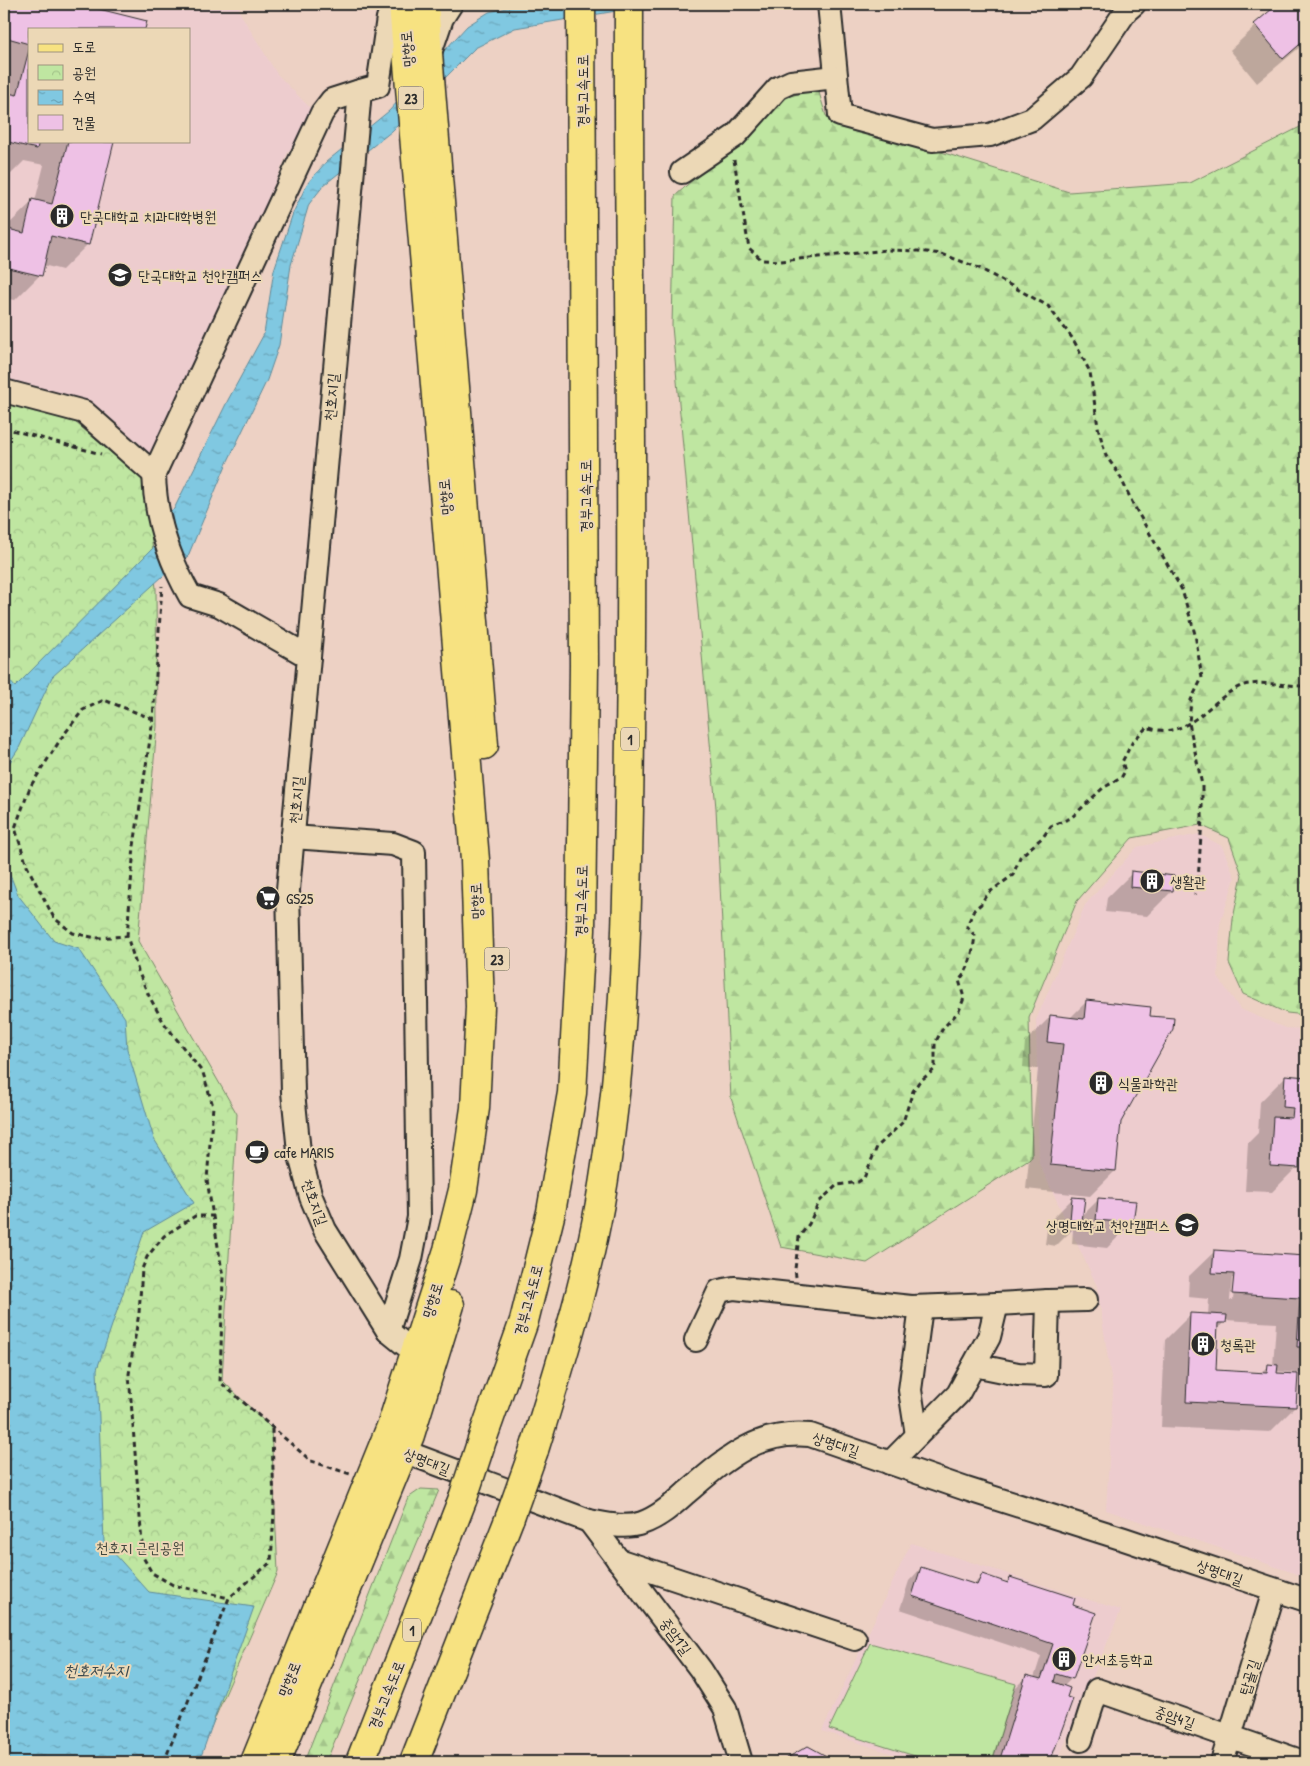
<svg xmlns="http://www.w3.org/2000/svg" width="1310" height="1766" font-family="'Patrick Hand','Poor Story',sans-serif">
<defs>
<pattern id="forest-firs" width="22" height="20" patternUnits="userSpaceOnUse" patternTransform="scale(1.25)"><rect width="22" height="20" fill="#bfe6a1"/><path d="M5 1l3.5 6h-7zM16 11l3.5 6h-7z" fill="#a4c58b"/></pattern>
<pattern id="park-crowns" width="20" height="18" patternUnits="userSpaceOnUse" patternTransform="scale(1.25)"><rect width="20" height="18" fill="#bfe6a1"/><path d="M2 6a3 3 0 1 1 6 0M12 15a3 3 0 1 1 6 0" fill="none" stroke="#a4c58b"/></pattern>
<pattern id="water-ripples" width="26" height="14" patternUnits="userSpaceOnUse" patternTransform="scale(1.25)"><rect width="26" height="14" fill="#80c8e1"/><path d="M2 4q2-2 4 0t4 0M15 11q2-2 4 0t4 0" fill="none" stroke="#69a3b7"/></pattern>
</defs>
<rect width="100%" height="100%" fill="#edd1c4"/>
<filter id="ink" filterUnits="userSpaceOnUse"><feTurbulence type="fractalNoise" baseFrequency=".02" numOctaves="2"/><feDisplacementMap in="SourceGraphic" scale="10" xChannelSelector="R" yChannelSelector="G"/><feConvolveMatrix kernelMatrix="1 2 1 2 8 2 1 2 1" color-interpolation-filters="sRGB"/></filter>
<g filter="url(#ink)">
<!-- built -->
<g fill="#edccce" fill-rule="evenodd">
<path d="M4,4H238L240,13L277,74L317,115L288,152L149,479L62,411L4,398ZM29,29H189V141H29Z"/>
<polygon points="1199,834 1222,846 1235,878 1220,924 1218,977 1240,1009 1285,1028 1306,1029 1306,1577 1106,1510 1113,1391 1097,1286 1039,1163 1036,1020 1085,905 1137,847"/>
<polygon points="911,1543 1121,1610 1057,1762 918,1762 822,1731"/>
</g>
<!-- green -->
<polygon fill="#bfe6a1" stroke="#758866" points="870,1643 1016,1684 992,1762 934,1762 829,1729"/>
<!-- forest -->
<g fill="url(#forest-firs)" stroke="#758866">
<polygon points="818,89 826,116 1069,192 1190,183 1306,124 1306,1015 1287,1013 1243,994 1229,963 1233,919 1242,875 1229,838 1200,825 1132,838 1077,901 1029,1017 1032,1157 867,1263 781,1247 731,1098 716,808 672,326 675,196 715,160 778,99"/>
<polygon points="421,1489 439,1490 326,1762 304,1762 408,1498"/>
</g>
<!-- park -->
<polygon fill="url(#park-crowns)" stroke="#758866" points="4,398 62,411 147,483 156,589 157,726 138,941 237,1114 222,1380 271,1428 278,1572 196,1762 4,1762"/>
<!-- water -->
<g fill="url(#water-ripples)" stroke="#5e8998">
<polygon points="525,4 658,4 515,28 475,48 392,131 324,185 309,204 291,265 279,345 267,380 226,465 188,556 163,576 52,677 19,748 4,771 4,674 15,687 158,543 154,520 174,509 228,400 264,334 274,270 293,213 307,184 326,162 389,111 467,26 489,12"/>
<polygon points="4,859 18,895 54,941 79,949 125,1018 127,1049 154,1139 194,1203 144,1232 97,1369 104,1542 149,1592 254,1607 199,1762 4,1762"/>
</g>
<!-- shadow -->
<g fill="#0003" fill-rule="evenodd">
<polygon points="4,4 73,4 145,22 29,29 29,141 104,141 113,143 87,245 62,270 43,265 40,275 15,300 4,298 4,229 6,230 7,226 33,201 35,201 44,165 24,161 11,174 4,172 4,77 6,69 4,69"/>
<polygon points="1280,4 1306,4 1306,42 1257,83 1230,50"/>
<polygon points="1132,873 1172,891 1147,916 1105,912 1107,898"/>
<polygon points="1087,1001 1120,1121 1115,1171 1090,1196 1026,1189 1038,1069 1023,1067 1025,1042 1050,1017 1069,1019"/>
<polygon points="1285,1077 1306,1078 1306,1141 1299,1141 1297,1167 1272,1192 1245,1191 1248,1143 1258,1133 1260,1102"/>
<polygon points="1073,1198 1082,1216 1099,1199 1132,1223 1107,1248 1072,1244 1073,1229 1056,1246 1045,1244 1048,1223"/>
<path d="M1215,1251L1306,1258V1374L1297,1373L1295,1407L1270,1432L1161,1427L1165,1340L1190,1315L1208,1316L1209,1299L1188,1297L1189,1276ZM1232,1278H1235L1233,1300H1230ZM1225,1320L1276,1323L1273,1366H1268L1260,1373L1215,1371L1217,1331ZM1276,1371L1296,1373V1375L1276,1374Z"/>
<polygon points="921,1568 973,1585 982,1576 1005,1583 1010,1578 1073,1599 1072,1678 1063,1687 1065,1698 1071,1699 1048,1762 991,1762 1014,1689 1027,1676 1034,1678 1041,1656 900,1609 909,1581"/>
</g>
<!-- building -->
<g fill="#eec1e5" stroke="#2b2b2b">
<polygon points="7,4 79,4 147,21 145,29 29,29 29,44 4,37 4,17"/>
<polygon points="1278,4 1306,4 1306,39 1283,59 1254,24"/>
<polygon points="29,50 29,141 39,141 37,149 4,141 4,92 17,95"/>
<polygon points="68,141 114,142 89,245 51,236 42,276 4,267 4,228 24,233 32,199 52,204"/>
<polygon points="1131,871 1175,876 1173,891 1130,887"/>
<polygon points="1086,1000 1151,1007 1150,1016 1174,1018 1173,1029 1121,1122 1116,1171 1050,1165 1063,1044 1047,1042 1050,1015 1084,1019"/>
<polygon points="1285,1075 1306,1077 1306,1115 1302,1114 1299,1168 1270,1166 1273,1117 1292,1118 1293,1108 1283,1107"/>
<polygon points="1072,1197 1085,1198 1082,1221 1070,1220"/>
<polygon points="1098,1198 1136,1201 1133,1223 1096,1220"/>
<polygon points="1214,1250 1306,1256 1306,1347 1297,1347 1300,1298 1232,1294 1234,1274 1212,1273"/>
<polygon points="1190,1313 1227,1315 1226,1323 1218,1323 1216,1370 1267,1373 1268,1364 1278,1365 1277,1373 1298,1374 1296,1407 1186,1402"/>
<polygon points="921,1567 977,1585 982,1574 1008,1583 1010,1577 1075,1598 1073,1605 1096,1613 1073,1679 1056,1674 1054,1682 1070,1688 1067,1697 1073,1699 1050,1762 999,1762 1026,1675 1041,1679 1053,1644 912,1596"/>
<polygon points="808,1746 830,1758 829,1762 780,1762"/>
</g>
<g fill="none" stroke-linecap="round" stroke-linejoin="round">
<defs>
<g id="minor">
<polyline points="829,4 840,115 932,140 990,135 1032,119 1081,77 1126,11 1134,4"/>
<polyline points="421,15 388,18 378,86 360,91 288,890 293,1092 299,1152 311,1197 325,1230 388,1331 404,1344 432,1353"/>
<polyline points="430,53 442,18 451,4"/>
<polyline points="682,172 735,136 778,88 791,82 836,77"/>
<polyline points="4,391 84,412 154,474"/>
<path d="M309,657L219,605L190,596C169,559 155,516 154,474L322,113L332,100L360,91"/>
<polyline points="292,837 393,844 414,852 419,1217 411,1259 388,1331"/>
<polyline points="1048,1301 1086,1300"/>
<polyline points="696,1340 719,1291 734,1288 911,1307 997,1304 989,1337 958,1394 890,1463"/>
<polyline points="974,1365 1018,1374 1046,1375 1048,1301 997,1304"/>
<polyline points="917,1435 910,1390 921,1307"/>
<path d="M387,1445L589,1521C606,1524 625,1529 642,1523C659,1517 673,1505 686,1493C725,1460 756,1430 810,1435L966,1489L1124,1539L1306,1600"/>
<polyline points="589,1521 701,1670 725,1708 741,1762"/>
<polyline points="618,1560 855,1639"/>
<polyline points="1081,1740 1097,1690 1303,1762"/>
<polyline points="1222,1762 1274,1591"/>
</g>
<g id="major">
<polyline points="424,4 484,745"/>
<polyline points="255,1762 392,1424 448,1250 463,1190 475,1108 480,1007 475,860 403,4"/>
<polyline points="276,1762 410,1435 450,1305"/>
</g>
<g id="highway">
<polyline points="483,1437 524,1321 551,1212 572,1093 581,930 584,665 581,4"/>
<path d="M534,1450C559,1369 585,1287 600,1203C627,1049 628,892 630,736C634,492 628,248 629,4"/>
<polyline points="360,1762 463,1498"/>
<polyline points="414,1762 510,1517"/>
</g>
</defs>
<!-- minor casing -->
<use href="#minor" stroke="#2b2b2b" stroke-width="26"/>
<!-- major casing -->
<use href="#major" stroke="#2b2b2b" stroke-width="31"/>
<!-- highway casing -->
<use href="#highway" stroke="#2b2b2b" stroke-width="31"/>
<!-- path -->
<g stroke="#2b2b2b" stroke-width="3" stroke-dasharray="5 4" stroke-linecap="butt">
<polyline points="734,160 749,248 762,260 780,261 887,250 919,251 942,254 979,268 1048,306 1073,339 1090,372 1098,427 1106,456 1119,474 1133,504 1182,590 1195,634 1202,678 1191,700 1189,723 1202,785 1202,819 1198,881 1195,895"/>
<polyline points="4,428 101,454"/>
<polyline points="153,719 104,700 83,710 62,737 30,787 15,828 27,866 54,918 73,933 96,938 127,936 138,971 149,996 164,1023 203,1073 213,1106 207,1180 223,1277 220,1382 311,1461 350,1474"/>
<polyline points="127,936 134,846 153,719 162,586"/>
<polyline points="214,1216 195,1216 164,1236 147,1257 142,1269 139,1313 129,1374 143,1557 152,1573 173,1585 229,1598"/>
<path d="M796,1277L795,1269L799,1237L809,1224L819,1202L837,1185L858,1182L864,1178L877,1147L903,1122L913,1091L919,1082L935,1069V1043L943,1028L959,1011L964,998L959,980C970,970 973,950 975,936L967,926L974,910L981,904L987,894L1013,875L1020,857L1043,837L1051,826L1071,818L1103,788L1121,778L1125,771L1122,762L1133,741L1147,727C1188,743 1208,700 1241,686C1256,680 1289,686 1306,686"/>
<polyline points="164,1762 229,1598 271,1562 274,1512 272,1429"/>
</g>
<!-- minor -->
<use href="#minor" stroke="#ecd8b6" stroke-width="22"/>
<!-- major -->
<use href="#major" stroke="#f7e281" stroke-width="28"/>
<!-- highway -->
<use href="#highway" stroke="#f7e281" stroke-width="28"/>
<defs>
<g id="highway-bridge">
<polyline points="463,1498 483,1437"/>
<polyline points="510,1517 534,1450"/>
</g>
</defs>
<!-- highway-bridge casing -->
<use href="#highway-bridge" stroke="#2b2b2b" stroke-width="31" stroke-linecap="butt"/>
<!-- highway-bridge -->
<use href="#highway-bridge" stroke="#f7e281" stroke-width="28"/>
</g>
</g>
<!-- icons -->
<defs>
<symbol id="building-disc" viewBox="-11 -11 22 22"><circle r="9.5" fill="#2b2b2b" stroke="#ecd8b6"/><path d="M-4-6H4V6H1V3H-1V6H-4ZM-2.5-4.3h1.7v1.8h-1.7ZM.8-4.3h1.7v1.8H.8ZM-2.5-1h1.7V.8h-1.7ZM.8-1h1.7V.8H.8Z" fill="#fff"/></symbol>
<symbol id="university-disc" viewBox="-11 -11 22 22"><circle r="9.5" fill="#2b2b2b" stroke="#ecd8b6"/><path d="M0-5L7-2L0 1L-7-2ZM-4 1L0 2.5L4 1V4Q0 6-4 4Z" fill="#fff"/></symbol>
<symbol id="supermarket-disc" viewBox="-11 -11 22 22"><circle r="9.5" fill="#2b2b2b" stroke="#ecd8b6"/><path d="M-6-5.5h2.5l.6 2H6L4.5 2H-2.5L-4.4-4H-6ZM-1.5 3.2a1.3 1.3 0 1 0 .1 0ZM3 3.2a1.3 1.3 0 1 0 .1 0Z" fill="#fff"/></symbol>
<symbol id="cafe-disc" viewBox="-11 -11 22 22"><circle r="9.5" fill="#2b2b2b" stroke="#ecd8b6"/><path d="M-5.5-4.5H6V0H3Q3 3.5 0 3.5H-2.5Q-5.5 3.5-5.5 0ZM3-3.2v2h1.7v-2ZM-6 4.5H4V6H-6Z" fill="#fff"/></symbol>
</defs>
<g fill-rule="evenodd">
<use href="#building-disc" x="48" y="202" width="28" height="28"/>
<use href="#university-disc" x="106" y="261" width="28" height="28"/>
<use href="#building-disc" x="1138" y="867" width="28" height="28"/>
<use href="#supermarket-disc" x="254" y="884" width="28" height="28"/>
<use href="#building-disc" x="1087" y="1069" width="28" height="28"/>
<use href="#cafe-disc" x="243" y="1138" width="28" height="28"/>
<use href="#university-disc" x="1173" y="1211" width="28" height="28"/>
<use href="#building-disc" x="1189" y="1330" width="28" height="28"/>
<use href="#building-disc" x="1050" y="1645" width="28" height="28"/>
</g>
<g text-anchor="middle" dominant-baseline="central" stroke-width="4" stroke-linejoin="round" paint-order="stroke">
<!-- shield labels -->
<g fill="#ecd8b6" stroke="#655f55" stroke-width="1">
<rect x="398.5" y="86.5" width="25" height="23" rx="4"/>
<rect x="621" y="727.5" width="18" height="23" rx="4"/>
<rect x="484.5" y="947.5" width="25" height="23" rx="4"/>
<rect x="403" y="1618.5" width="18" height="23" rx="4"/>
</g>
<g font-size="14" font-weight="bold" fill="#2b2b2b">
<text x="411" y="98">23</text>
<text x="630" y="739">1</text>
<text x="497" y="959">23</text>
<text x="412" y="1630">1</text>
</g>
<!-- street labels -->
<g font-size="15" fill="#2b2b2b" stroke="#ecd8b6">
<text transform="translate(407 49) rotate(-95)">망향로</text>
<text transform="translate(582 91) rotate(-90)">경부고속도로</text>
<text transform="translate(331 397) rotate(-85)">천호지길</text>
<text transform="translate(585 496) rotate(-90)">경부고속도로</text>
<text transform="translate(445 497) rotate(-95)">망향로</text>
<text transform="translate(296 800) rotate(-85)">천호지길</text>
<text transform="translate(476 901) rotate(-92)">망향로</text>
<text transform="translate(581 901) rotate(-89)">경부고속도로</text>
<text transform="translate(315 1202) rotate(70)">천호지길</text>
<text transform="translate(432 1300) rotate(-72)">망향로</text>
<text transform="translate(528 1300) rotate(-75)">경부고속도로</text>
<text transform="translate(836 1444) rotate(18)">상명대길</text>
<text transform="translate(427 1461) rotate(21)">상명대길</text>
<text transform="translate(1220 1572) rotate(19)">상명대길</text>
<text transform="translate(676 1636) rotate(54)">중암1길</text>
<text transform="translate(1249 1677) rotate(-73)">탑골길</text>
<text transform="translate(289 1679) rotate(-68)">망향로</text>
<text transform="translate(386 1695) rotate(-68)">경부고속도로</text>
<text transform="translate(1175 1717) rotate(19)">중암4길</text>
</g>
<!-- poi labels -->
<g font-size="15" fill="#2b2b2b" stroke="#ecd8b6" text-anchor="start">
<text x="80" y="216">단국대학교 치과대학병원</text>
<text x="138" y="275">단국대학교 천안캠퍼스</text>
<text x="1170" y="881">생활관</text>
<text x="286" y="898">GS25</text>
<text x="1118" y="1083">식물과학관</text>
<text x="274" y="1152">cafe MARIS</text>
<text x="1170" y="1225" text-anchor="end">상명대학교 천안캠퍼스</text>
<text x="1220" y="1344">청록관</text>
<text x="1082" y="1659">안서초등학교</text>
</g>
<!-- park labels -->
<g font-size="15" fill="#41473d" stroke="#ecd8b6">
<text x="140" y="1547">천호지 근린공원</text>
</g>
<!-- water labels -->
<g font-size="16" font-style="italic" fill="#3c4a4f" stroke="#ecd8b6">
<text x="96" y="1670">천호저수지</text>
</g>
</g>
<!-- margin -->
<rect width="1310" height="1766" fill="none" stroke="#ecd8b6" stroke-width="20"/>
<rect x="10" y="10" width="1290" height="1746" fill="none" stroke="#2b2b2b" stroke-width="2" filter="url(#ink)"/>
<!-- legend -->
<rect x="28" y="28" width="162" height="115" fill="#ecd8b6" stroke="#9f937e"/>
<rect x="38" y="44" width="25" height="8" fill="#f7e281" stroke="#9f937e"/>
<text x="72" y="52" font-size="15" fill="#2b2b2b">도로</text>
<rect x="38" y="65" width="25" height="15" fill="url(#park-crowns)" stroke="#9f937e"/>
<text x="72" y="78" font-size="15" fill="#2b2b2b">공원</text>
<rect x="38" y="90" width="25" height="15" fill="url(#water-ripples)" stroke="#9f937e"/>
<text x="72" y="102" font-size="15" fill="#2b2b2b">수역</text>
<rect x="38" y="115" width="25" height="15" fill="#eec1e5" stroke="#9f937e"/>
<text x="72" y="128" font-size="15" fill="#2b2b2b">건물</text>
</svg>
